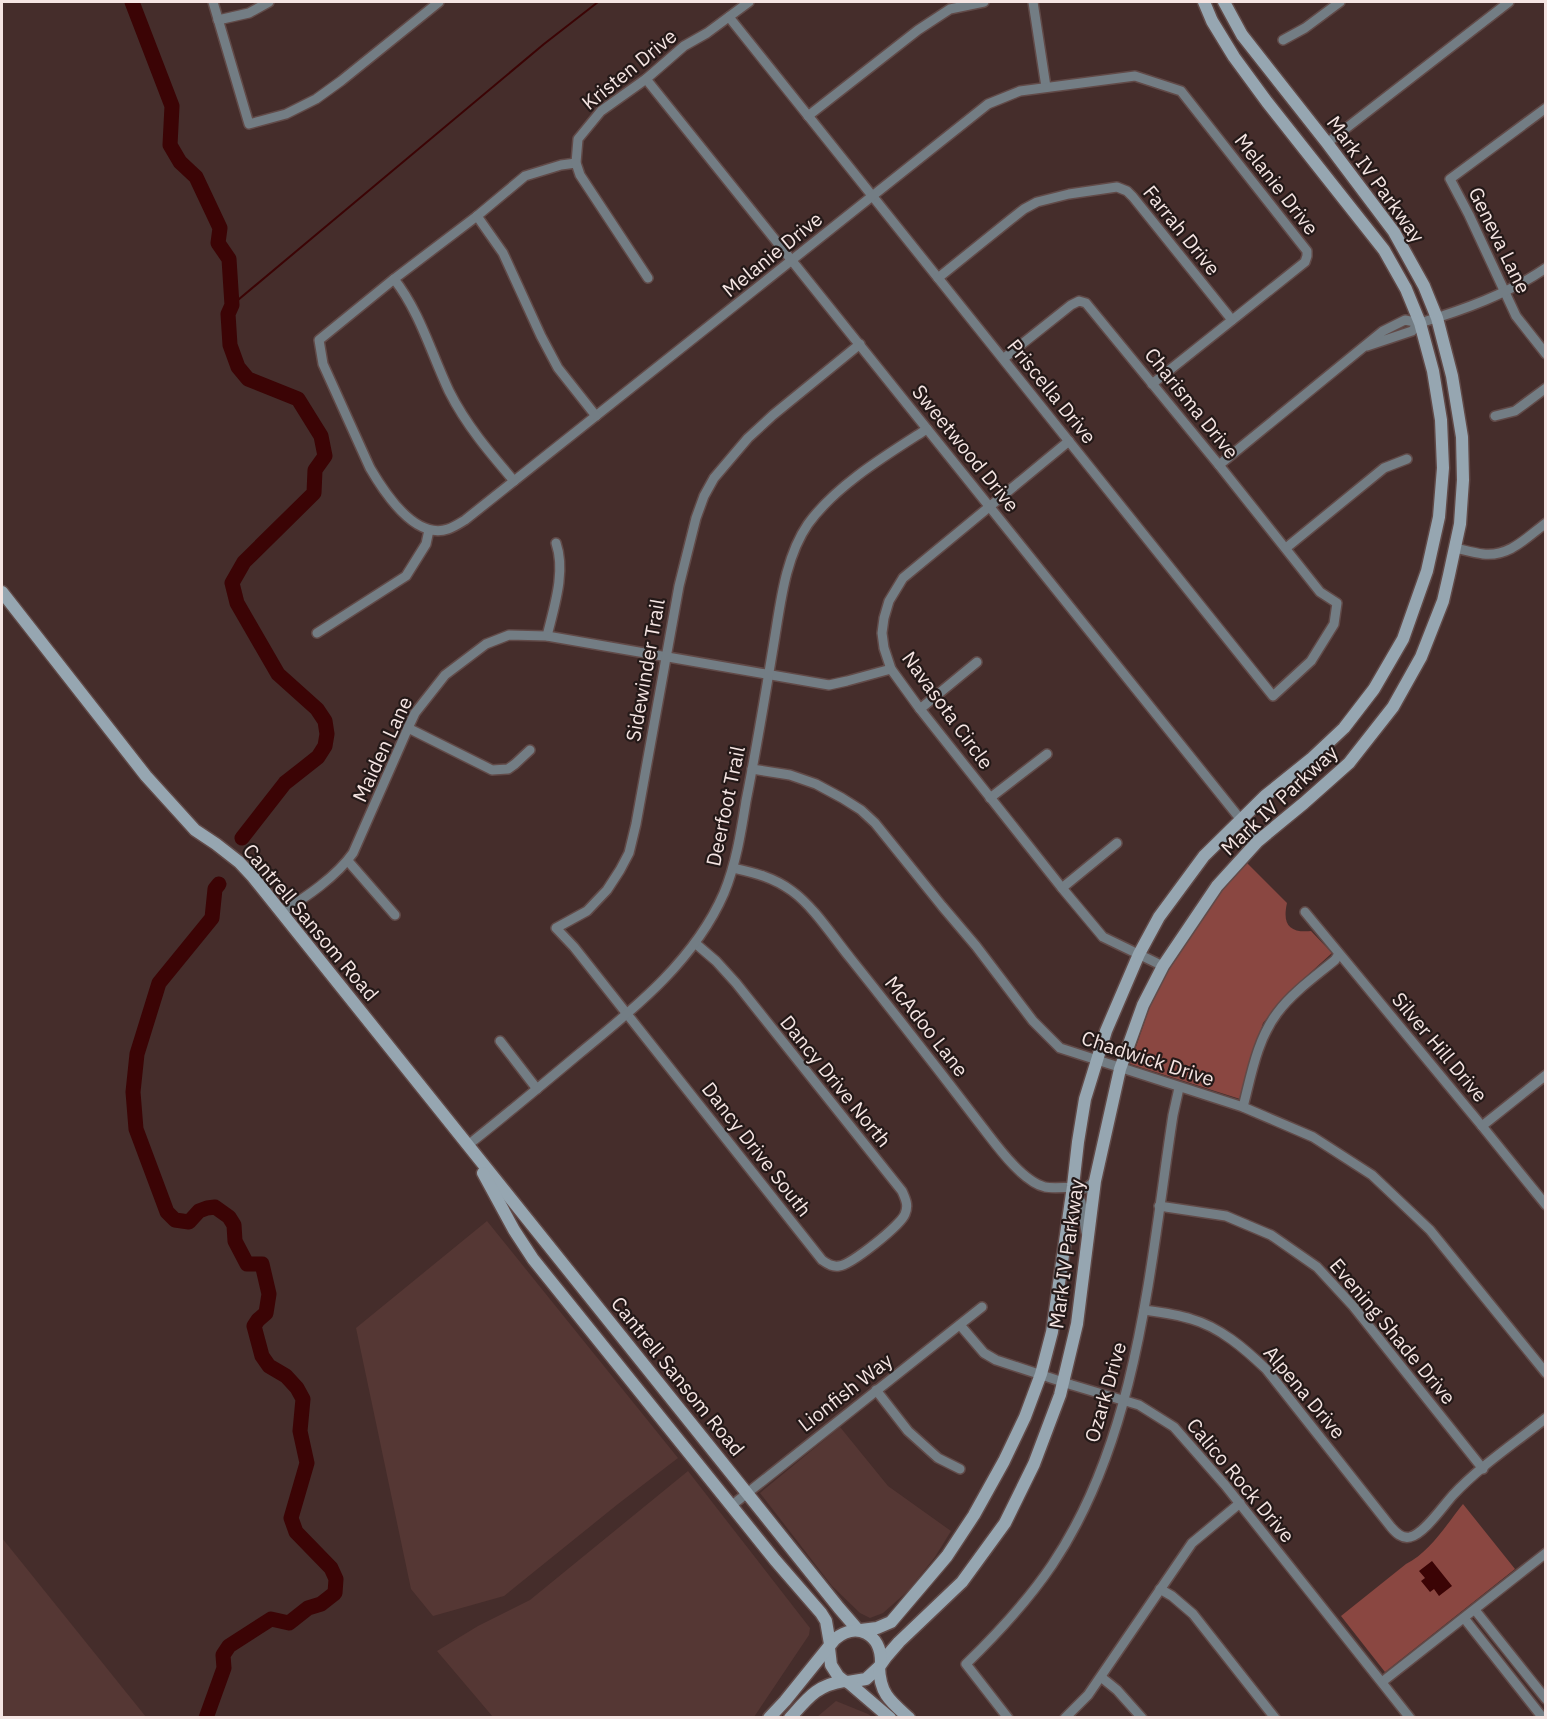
<svg xmlns="http://www.w3.org/2000/svg" width="1547" height="1719" font-family="'IBM Plex Sans',sans-serif">
<rect width="100%" height="100%" fill="#452d2b"/>
<!-- built -->
<g fill="#553734">
<polygon points="487,1221 678,1458 618,1504 504,1596 433,1616 411,1589 356,1328"/>
<polygon points="840,1427 888,1486 951,1531 935,1557 908,1591 883,1613 870,1618 860,1613 832,1586 760,1493"/>
<polygon points="688,1471 810,1628 809,1635 754,1717 493,1717 437,1651 478,1626 530,1600"/>
<polygon points="2,1538 146,1717 2,1717"/>
<polygon points="836,1701 868,1714 872,1717 817,1717"/>
</g>
<!-- green -->
<g fill="#8a4741">
<path d="M1246,862L1287,903C1282,925 1290,933 1311,931L1332,953L1290,991L1263,1023L1240,1099L1130,1064L1150,1006L1176,955L1213,901Z"/>
<path d="M1463,1504L1515,1569L1385,1672L1341,1616L1406,1564C1430,1552 1446,1525 1463,1504Z"/>
</g>
<!-- water -->
<polygon fill="#3b0405" points="1432,1561 1452,1586 1439,1596 1434,1589 1430,1592 1421,1581 1425,1578 1419,1571"/>
<g fill="none" stroke-linecap="round" stroke-linejoin="round">
<!-- stream -->
<polyline stroke="#3b0405" stroke-width="2" points="232,305 544,44 598,2"/>
<!-- river -->
<g stroke="#3b0405" stroke-width="15">
<polyline points="132,2 172,106 170,145 180,162 196,177 220,228 218,243 229,259 232,305 228,314 230,345 238,367 248,379 298,399 321,436 325,456 315,470 314,493 244,562 232,583 237,603 278,674 317,709 325,721 327,734 325,746 318,757 285,783 242,838"/>
<polyline points="206,1718 224,1668 223,1655 229,1646 271,1619 289,1623 308,1608 321,1604 335,1593 336,1579 331,1568 296,1532 291,1518 307,1463 300,1431 303,1399 297,1388 286,1376 269,1366 262,1356 254,1326 258,1320 266,1313 269,1294 262,1264 247,1264 235,1241 234,1225 229,1217 215,1207 207,1208 199,1211 189,1222 175,1220 167,1212 136,1129 133,1092 137,1054 159,983 212,918 215,889 219,884"/>
</g>
<defs>
<g id="street">
<polyline points="213,2 249,124 286,114 316,99 341,81 439,2"/>
<polyline points="1033,2 1046,87"/>
<polyline points="729,17 1273,696 1311,661 1334,624 1337,603 1320,592 1219,465 1086,303 1079,301 1071,305 1003,359"/>
<polyline points="218,20 249,13 269,2"/>
<polyline points="1283,40 1305,28 1340,2"/>
<polyline points="646,79 1258,841"/>
<polyline points="1546,108 1450,179 1469,215 1516,316 1546,354"/>
<polyline points="808,116 918,30 950,9 984,2"/>
<polyline points="1327,143 1509,2"/>
<path d="M576,163L561,165L525,176L477,216L394,279L319,340L323,364L370,468C384,492 415,540 448,529C454,527 460,523 465,520L988,104L1020,91L1135,76L1181,91L1307,251V256L1305,262L1152,384"/>
<polyline points="477,216 503,253 541,336 558,368 596,416"/>
<polyline points="648,278 580,175 576,163 578,139 601,111 646,79 684,46 707,33 749,2"/>
<polyline points="938,278 1010,220 1024,209 1037,202 1069,194 1117,187 1127,191 1133,197 1232,320"/>
<path d="M394,279C420,312 431,353 449,391C466,425 490,453 514,481"/>
<path d="M1367,346L1412,331L1420,323C1463,310 1508,294 1546,268"/>
<polyline points="1495,416 1515,411 1546,388"/>
<polyline points="1069,441 903,578 889,601 884,618 882,633 884,648 891,669 920,709 1062,888 1103,937 1163,966"/>
<polyline points="1219,465 1383,331 1405,320 1420,323"/>
<polyline points="1286,548 1384,468 1407,459"/>
<path d="M1455,548C1464,550 1474,553 1483,554C1509,557 1526,538 1546,523"/>
<polyline points="317,633 406,576 426,544 429,530"/>
<path d="M547,636C554,607 566,572 556,543"/>
<polyline points="920,709 977,662"/>
<polyline points="408,728 492,770 508,769 515,764 530,750"/>
<polyline points="752,769 790,775 816,784 842,798 861,810 875,823 942,906 976,946 1033,1021 1060,1048 1243,1107 1313,1137 1372,1175 1430,1230 1546,1373"/>
<polyline points="990,798 1047,754"/>
<polyline points="348,861 395,915"/>
<path d="M733,868C755,873 773,877 792,891C814,907 833,937 851,959C895,1014 938,1069 980,1124C995,1143 1021,1181 1045,1187C1054,1189 1074,1186 1086,1188L1095,1181"/>
<polyline points="1062,888 1117,843"/>
<path d="M282,912C306,897 336,877 353,853L408,728L415,713L445,675L486,644L509,635L547,636L829,685L847,681L891,669"/>
<polyline points="1305,912 1482,1126 1546,1205"/>
<path d="M695,943L716,961L736,983L902,1191C905,1198 909,1205 905,1214C901,1225 851,1265 839,1266C832,1267 828,1264 822,1260L627,1014L574,947L556,928L587,911L607,890L620,870L629,853L636,824L679,586L696,518L704,496L714,478L748,438L773,415L860,344"/>
<polyline points="500,1041 537,1089"/>
<path d="M1243,1107C1251,1076 1257,1039 1278,1012C1293,992 1316,976 1335,960L1339,954"/>
<polyline points="1482,1126 1546,1075"/>
<path d="M468,1145C506,1115 543,1084 580,1053C635,1008 695,960 724,893C736,864 741,832 746,801C757,746 766,691 775,636C781,599 786,556 808,524C836,485 888,454 927,429"/>
<polyline points="1073,1186 1081,1202 1086,1232"/>
<polyline points="1159,1206 1226,1216 1271,1235 1317,1267 1353,1306 1483,1469"/>
<path d="M1144,1310C1159,1312 1176,1314 1191,1319C1220,1327 1245,1349 1266,1369L1391,1527C1396,1533 1402,1539 1410,1537C1424,1534 1443,1506 1453,1495C1480,1466 1515,1443 1546,1418"/>
<polyline points="960,1325 984,1353 996,1360 1072,1385 1139,1405 1174,1427 1225,1485 1410,1718"/>
<polyline points="876,1390 908,1431 938,1458 960,1469"/>
<polyline points="731,1506 982,1307"/>
<polyline points="1160,1589 1172,1596 1193,1614 1275,1718"/>
<polyline points="1475,1610 1546,1699"/>
<polyline points="1464,1618 1543,1718"/>
<polyline points="1101,1677 1117,1690 1142,1718"/>
<polyline points="1382,1682 1546,1553"/>
<path d="M1008,1718L966,1664C998,1633 1027,1602 1052,1565C1139,1436 1150,1264 1173,1115L1179,1088"/>
<polyline points="1065,1718 1088,1695 1192,1543 1240,1503"/>
</g>
<g id="secondary">
<polyline points="2,592 146,776 195,830 216,844 239,862 253,877 839,1608 858,1630"/>
<polyline points="483,1173 514,1230 533,1259 775,1560 821,1613 826,1621 830,1644"/>
<polyline points="861,1630 877,1628 891,1622 947,1556 974,1515 1004,1461 1025,1417 1041,1374 1052,1332 1073,1186 1078,1142 1085,1099 1106,1031 1139,954 1159,917 1204,856 1265,796 1311,759 1344,728 1374,689 1403,639 1427,571 1439,517 1443,468 1441,420 1433,371 1420,323 1406,289 1384,250 1267,102 1234,57 1212,21 1204,2"/>
<polyline points="829,1648 831,1665 838,1676 844,1681 848,1682 866,1679 879,1667 886,1657 899,1642 962,1582 1005,1523 1034,1464 1060,1395 1077,1324 1095,1181 1120,1069 1143,1005 1163,966 1217,886 1258,841 1304,803 1349,763 1393,707 1421,657 1443,601 1449,575 1460,524 1463,480 1462,437 1452,376 1437,318 1424,286 1394,232 1327,143 1242,35 1224,2"/>
<path d="M879,1667C880,1694 890,1701 909,1718"/>
<polyline points="848,1682 890,1718"/>
<path d="M769,1718L785,1701L835,1639C857,1621 881,1634 881,1662"/>
<path d="M790,1718C808,1698 817,1685 844,1681"/>
</g>
</defs>
<!-- street casing -->
<use href="#street" stroke="#614a48" stroke-width="12"/>
<!-- secondary casing -->
<use href="#secondary" stroke="#614a48" stroke-width="15"/>
<!-- street -->
<use href="#street" stroke="#737d84" stroke-width="9"/>
<!-- secondary -->
<use href="#secondary" stroke="#96a6b1" stroke-width="12"/>
</g>
<g text-anchor="middle" dominant-baseline="central" stroke-width="4.5" stroke-linejoin="round" paint-order="stroke">
<!-- street labels -->
<g font-size="20" fill="#f5e5e3" stroke="#241918">
<text transform="translate(629 69) rotate(-39)">Kristen Drive</text>
<text transform="translate(1376 179) rotate(54)">Mark IV Parkway</text>
<text transform="translate(1277 184) rotate(52)">Melanie Drive</text>
<text transform="translate(1182 230) rotate(51)">Farrah Drive</text>
<text transform="translate(1500 240) rotate(64)">Geneva Lane</text>
<text transform="translate(772 254) rotate(-39)">Melanie Drive</text>
<text transform="translate(1052 391) rotate(51)">Priscella Drive</text>
<text transform="translate(1192 403) rotate(51)">Charisma Drive</text>
<text transform="translate(966 448) rotate(51)">Sweetwood Drive</text>
<text transform="translate(645 670) rotate(-80)">Sidewinder Trail</text>
<text transform="translate(948 710) rotate(54)">Navasota Circle</text>
<text transform="translate(382 749) rotate(-65)">Maiden Lane</text>
<text transform="translate(1279 800) rotate(-43)">Mark IV Parkway</text>
<text transform="translate(725 806) rotate(-78)">Deerfoot Trail</text>
<text transform="translate(311 922) rotate(50)">Cantrell Sansom Road</text>
<text transform="translate(927 1026) rotate(52)">McAdoo Lane</text>
<text transform="translate(1440 1047) rotate(50)">Silver Hill Drive</text>
<text transform="translate(1148 1058) rotate(18)">Chadwick Drive</text>
<text transform="translate(836 1081) rotate(51)">Dancy Drive North</text>
<text transform="translate(757 1149) rotate(52)">Dancy Drive South</text>
<text transform="translate(1066 1254) rotate(-82)">Mark IV Parkway</text>
<text transform="translate(1393 1331) rotate(50)">Evening Shade Drive</text>
<text transform="translate(678 1376) rotate(51)">Cantrell Sansom Road</text>
<text transform="translate(845 1392) rotate(-38)">Lionfish Way</text>
<text transform="translate(1105 1392) rotate(-74)">Ozark Drive</text>
<text transform="translate(1305 1392) rotate(50)">Alpena Drive</text>
<text transform="translate(1241 1480) rotate(50)">Calico Rock Drive</text>
</g>
</g>
<!-- border -->
<rect width="1547" height="1719" fill="none" stroke="#f5e5e3" stroke-width="6"/>
</svg>
